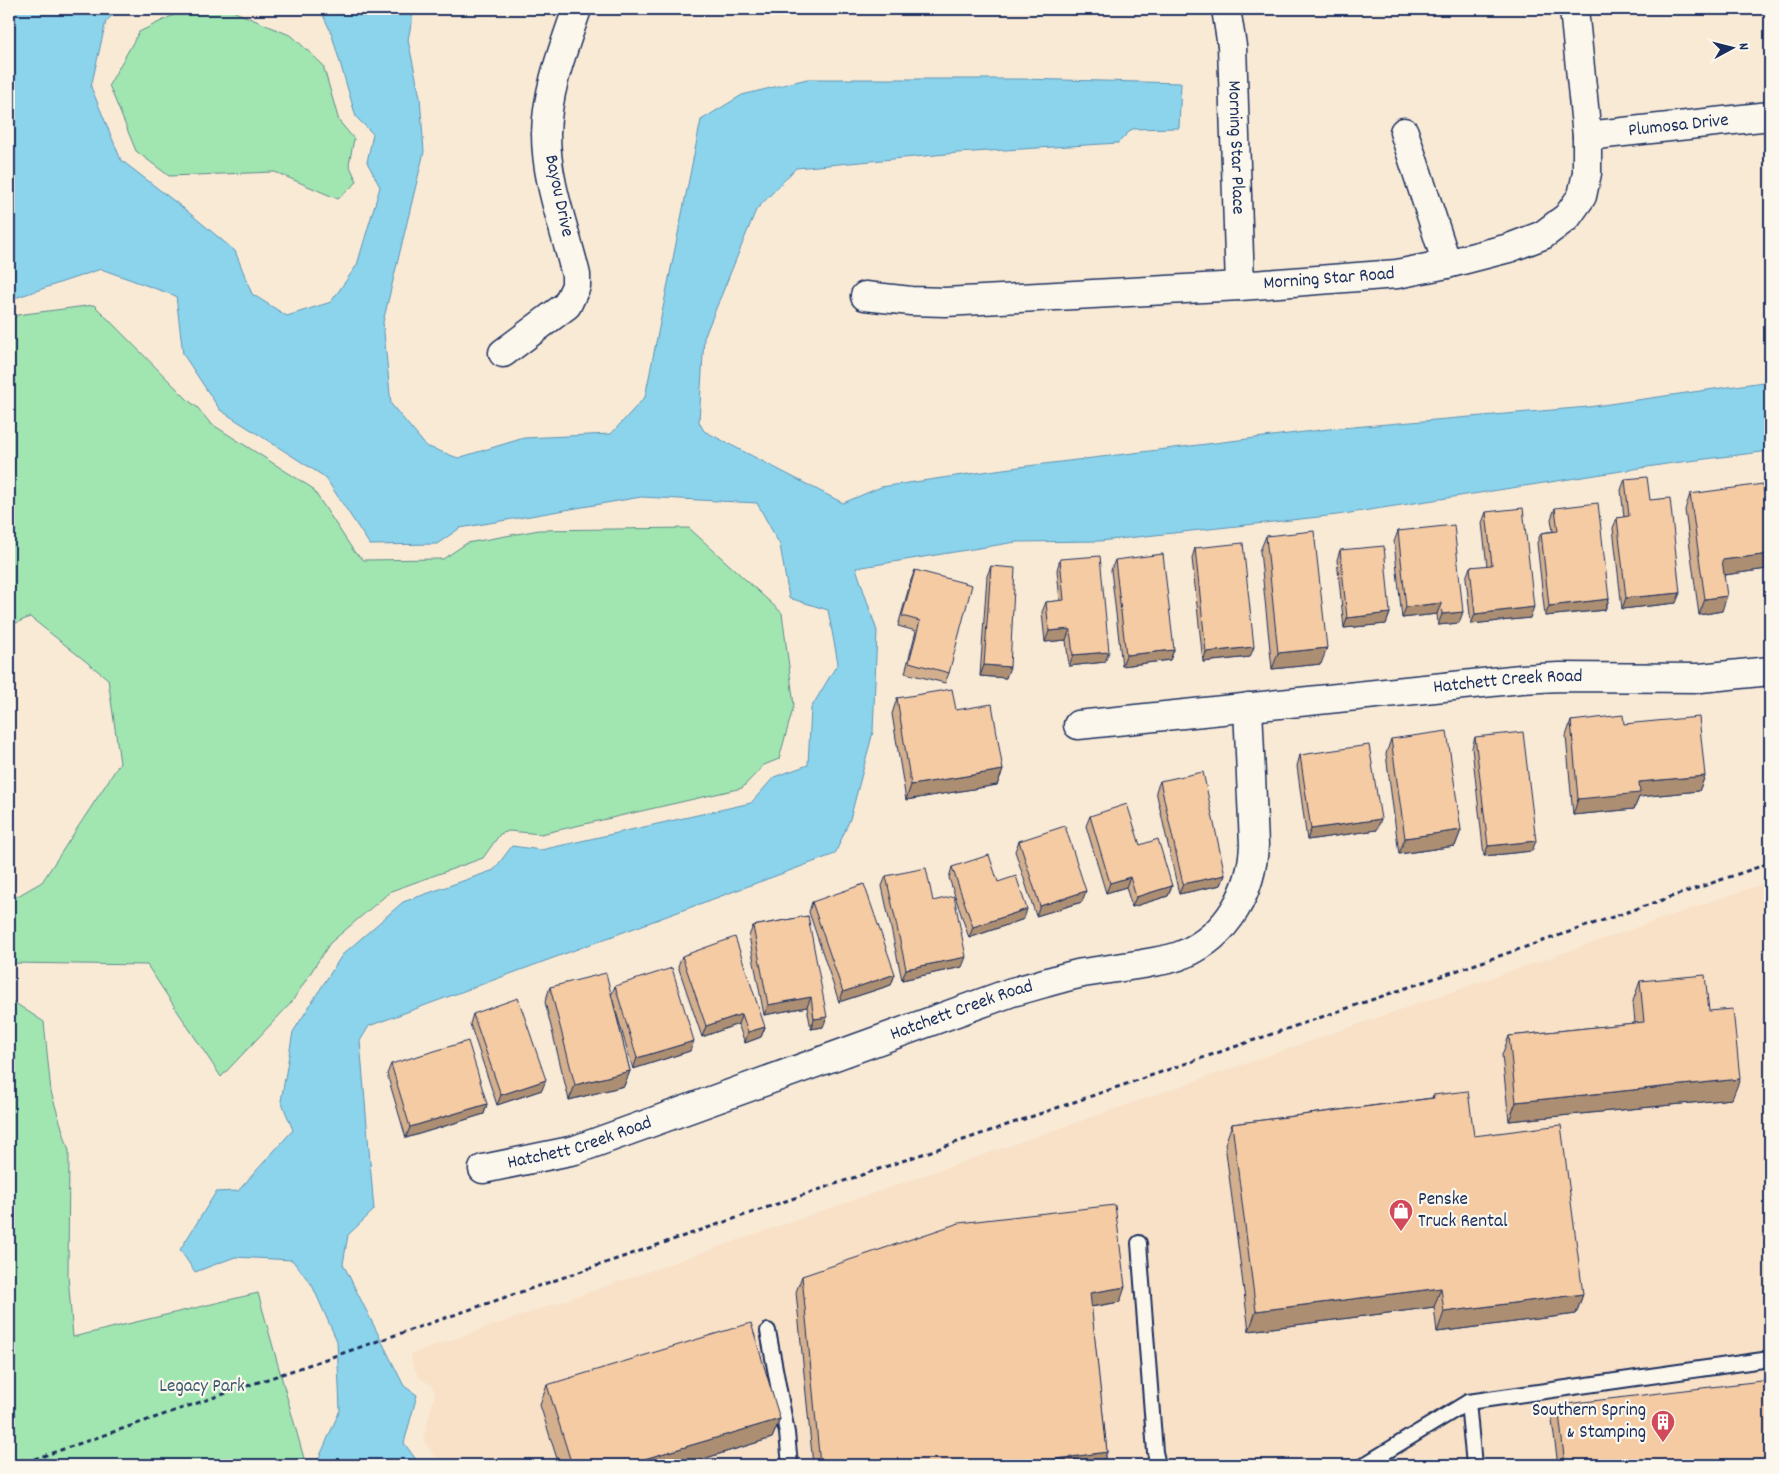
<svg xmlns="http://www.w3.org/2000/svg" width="1779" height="1474" font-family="Dekko,sans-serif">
<rect width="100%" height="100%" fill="#f9ead6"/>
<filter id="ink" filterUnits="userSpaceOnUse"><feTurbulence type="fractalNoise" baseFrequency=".02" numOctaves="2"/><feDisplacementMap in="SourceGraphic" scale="10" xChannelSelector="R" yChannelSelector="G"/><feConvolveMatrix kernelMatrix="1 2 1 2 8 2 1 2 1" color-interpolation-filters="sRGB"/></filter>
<g filter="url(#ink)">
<!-- built -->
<polygon fill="#f8e1c7" points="1770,881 1770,1465 447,1465 438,1461 423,1440 435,1393 431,1385 418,1376 412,1364 411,1354"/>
<!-- green -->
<g fill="#a1e6b1" stroke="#5e8a88">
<polygon points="186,9 228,9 292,36 323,65 339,121 354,139 349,164 357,182 338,199 275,172 169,176 136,151 109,85 139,32"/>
<polygon points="94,305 189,401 197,407 210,423 312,488 355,553 364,560 443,559 467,543 539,530 689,528 782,613 794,705 779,759 764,765 742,788 541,834 509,831 500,834 483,858 391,891 330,943 291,1003 221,1077 147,965 9,963 9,901 42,882 120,763 108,679 30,617 9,626 9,325 17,315"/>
<polygon points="9,999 44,1022 51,1092 69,1151 68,1276 73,1337 258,1293 305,1462 303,1465 9,1465"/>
</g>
<!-- water -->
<polygon fill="#8bd4ec" stroke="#5e92b3" points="9,9 120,9 106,21 91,87 121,160 187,211 235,251 252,294 287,316 331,302 357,265 380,187 367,162 373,134 356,117 331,32 320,9 414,9 408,40 420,97 424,152 383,322 391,404 426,446 458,458 524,438 611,434 645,397 701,120 742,95 807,79 1022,79 1181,83 1179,128 1132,129 1118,143 957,153 796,168 756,210 704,338 699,422 704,431 843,503 881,487 1003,469 1329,429 1588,407 1770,381 1770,451 1673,463 1337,515 1100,541 1016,542 856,568 877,631 873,732 850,819 835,854 369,1026 360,1041 374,1210 348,1235 343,1264 404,1386 417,1395 404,1443 420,1465 316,1465 340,1410 337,1341 312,1285 292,1260 235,1257 195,1272 180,1250 216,1192 238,1191 293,1130 281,1101 293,1032 342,955 403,902 494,870 512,846 541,850 751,803 774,777 808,765 811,708 838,663 828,610 789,598 780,545 757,503 641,497 460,528 437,544 370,545 325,477 220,410 183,354 176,296 101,269 9,300"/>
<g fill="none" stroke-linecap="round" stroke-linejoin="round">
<defs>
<g id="service">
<polyline points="1139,1243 1155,1452 1158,1465"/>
<polyline points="768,1331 787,1433 790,1465"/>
<polyline points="1468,1402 1770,1359"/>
<polyline points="1364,1465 1468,1402 1474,1465"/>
</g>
<g id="minor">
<path id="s1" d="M1226,9L1232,46L1240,286"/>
<polyline points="1404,132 1447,264"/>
<path id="s2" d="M1587,136L1770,116"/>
<path id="s3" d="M865,296L911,301L945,302L1240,286L1397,274L1447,264L1509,248L1543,235L1567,217L1582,196L1587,173V136L1574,9"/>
<path d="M503,353L567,305L576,286V275C565,229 546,182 546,134C547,90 563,50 577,9"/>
<path id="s4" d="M1078,725L1521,679L1559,677L1700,678L1770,671"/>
<path id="s5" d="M483,1169L575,1150L1012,992C1036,986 1059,978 1083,973C1103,970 1123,967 1143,964C1157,961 1171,960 1184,954C1228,935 1252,891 1254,845L1248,707"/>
</g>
</defs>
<!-- service casing -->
<use href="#service" stroke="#1b2f5e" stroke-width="18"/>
<!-- minor casing -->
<use href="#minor" stroke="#1b2f5e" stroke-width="31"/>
<!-- path -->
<polyline stroke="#1b2f5e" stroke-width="3" stroke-dasharray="5 4" stroke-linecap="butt" points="17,1465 1770,863"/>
<!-- service -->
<use href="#service" stroke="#fbf7ec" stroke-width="14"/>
<!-- minor -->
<use href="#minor" stroke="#fbf7ec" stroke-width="28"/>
</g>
<!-- wall -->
<g fill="#d3af8d" stroke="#1b2f5e">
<polygon points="1770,474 1770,531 1765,488"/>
<polygon points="1625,479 1650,500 1676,603 1622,609 1613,528 1617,518 1624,517 1621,490"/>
<polygon points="1690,494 1770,538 1770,559 1767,569 1724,575 1722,611 1699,615 1685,510"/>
<polygon points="1555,508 1609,599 1605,610 1545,616 1537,543 1541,533 1553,531 1551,519"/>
<polygon points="1486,512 1530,618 1471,624 1466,578 1470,567 1487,566 1482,523"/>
<polygon points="1398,531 1459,623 1438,625 1437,614 1402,618 1394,542"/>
<polygon points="1266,536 1321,664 1272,669 1260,551"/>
<polygon points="1195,548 1250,657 1203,662 1192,558"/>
<polygon points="1340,550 1390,613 1386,624 1344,628 1337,560"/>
<polygon points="1060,559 1105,662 1069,666 1066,640 1045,642 1042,612 1046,602 1060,601 1057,570"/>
<polygon points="1115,560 1174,650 1170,660 1122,666 1111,570"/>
<polygon points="991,566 1006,678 980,676 987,576"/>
<polygon points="915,570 949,673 945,683 905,673 916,631 898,626 911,580"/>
<polygon points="897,698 956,710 1003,770 997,785 906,800 892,714"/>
<polygon points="1571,721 1624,724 1705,776 1699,791 1639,797 1634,809 1573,815 1566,736"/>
<polygon points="1475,737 1532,851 1484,856 1472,748"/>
<polygon points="1391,739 1461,830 1455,846 1399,854 1386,754"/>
<polygon points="1300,755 1377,830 1307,840 1297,766"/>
<polygon points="1160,781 1225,875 1221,885 1179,894 1156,791"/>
<polygon points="1090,816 1140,845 1172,886 1168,896 1132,907 1126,887 1106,893 1086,826"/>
<polygon points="1019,841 1082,902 1036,916 1015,851"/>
<polygon points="952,867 998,882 1024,919 969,938 949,878"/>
<polygon points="886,876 933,901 962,967 902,980 882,886"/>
<polygon points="812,902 895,974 891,985 839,1002 809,912"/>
<polygon points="808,916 823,1027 811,1029 807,1007 764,1015 749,936 753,926"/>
<polygon points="682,956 765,1027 761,1037 745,1043 738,1024 702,1037 678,966"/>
<polygon points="1640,981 1709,1011 1732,1099 1509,1121 1502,1055 1509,1036 1635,1023 1633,1001"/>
<polygon points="615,986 690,1051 633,1069 612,998 630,1071 624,1086 569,1100 545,1002 550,987 611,996"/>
<polygon points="473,1014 542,1090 497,1105 470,1024"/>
<polygon points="391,1064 487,1104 484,1114 406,1138 387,1074"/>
<polygon points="1433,1095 1474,1136 1583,1294 1576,1314 1437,1332 1434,1307 1249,1331 1225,1144 1232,1124 1432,1098"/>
<polygon points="802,1276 1120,1302 1091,1307 1107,1452 1102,1465 813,1465 796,1292"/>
<polygon points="547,1385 780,1419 772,1438 683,1465 559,1465 540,1405"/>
<polygon points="1558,1405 1770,1465 1558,1465 1552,1421"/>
</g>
<!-- shaded-wall -->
<g fill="#ac8e73" stroke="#1b2f5e">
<polygon points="1770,554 1770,559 1767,569 1717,576 1722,560"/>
<polygon points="1680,593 1676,603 1622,609 1626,598"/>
<polygon points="1727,596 1722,611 1699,615 1705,599"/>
<polygon points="1609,599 1605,610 1545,616 1549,606"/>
<polygon points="1441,603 1437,614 1402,618 1406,607"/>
<polygon points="1534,607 1530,618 1471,624 1475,614"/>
<polygon points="1463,612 1459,623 1438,625 1442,614"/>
<polygon points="1390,613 1386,624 1344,628 1347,618"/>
<polygon points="1070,629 1066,640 1045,642 1049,631"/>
<polygon points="1254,647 1250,657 1203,662 1206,652"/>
<polygon points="1327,648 1321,664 1272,669 1278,653"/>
<polygon points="1174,650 1170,660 1122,666 1126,655"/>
<polygon points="1109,652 1105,662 1069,666 1073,655"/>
<polygon points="984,665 1010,667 1006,678 980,676"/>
<polygon points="1003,770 997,785 906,800 911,785"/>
<polygon points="1705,776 1699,791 1639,797 1634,809 1573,815 1578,799 1639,782"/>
<polygon points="1381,819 1377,830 1307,840 1311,829"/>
<polygon points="1461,830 1455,846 1399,854 1405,838"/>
<polygon points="1536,841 1532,851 1484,856 1488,846"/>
<polygon points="1225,875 1221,885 1179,894 1183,884"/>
<polygon points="1130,877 1126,887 1106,893 1110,883"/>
<polygon points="1172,886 1168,896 1132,907 1136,897"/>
<polygon points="1086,891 1082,902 1036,916 1040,906"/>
<polygon points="1027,909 1024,919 969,938 973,927"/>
<polygon points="966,957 962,967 902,980 906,969"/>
<polygon points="895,974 891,985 839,1002 843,992"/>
<polygon points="811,997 807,1007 764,1015 768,1005"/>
<polygon points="742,1014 738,1024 702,1037 706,1026"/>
<polygon points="827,1017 823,1027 811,1029 814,1019"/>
<polygon points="765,1027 761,1037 745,1043 748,1032"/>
<polygon points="694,1041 690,1051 633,1069 637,1058"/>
<polygon points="630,1071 624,1086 569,1100 575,1085"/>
<polygon points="1740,1079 1732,1099 1509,1121 1516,1102"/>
<polygon points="546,1080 542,1090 497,1105 501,1095"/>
<polygon points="487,1104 484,1114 406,1138 410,1127"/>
<polygon points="1125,1287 1120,1302 1084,1308 1090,1293"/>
<polygon points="1441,1288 1434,1307 1249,1331 1256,1311"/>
<polygon points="1583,1294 1576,1314 1437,1332 1444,1312"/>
<polygon points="780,1419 772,1438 683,1465 624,1465"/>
<polygon points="1107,1452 1102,1465 1014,1465"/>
</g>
<!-- building -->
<g fill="#f5cba4" stroke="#1b2f5e">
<polygon points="1647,477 1650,500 1670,498 1680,593 1626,598 1617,518 1629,516 1625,479"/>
<polygon points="1763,484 1770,538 1770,554 1722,560 1727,596 1705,599 1690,494"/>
<polygon points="1598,503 1609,599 1549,606 1541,533 1558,531 1555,508"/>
<polygon points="1523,508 1534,607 1475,614 1470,567 1492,565 1486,512"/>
<polygon points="1454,525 1463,612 1442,614 1441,603 1406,607 1398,531"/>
<polygon points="1314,531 1327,648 1278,653 1266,536"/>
<polygon points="1243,543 1254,647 1206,652 1195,548"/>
<polygon points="1384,546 1390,613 1347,618 1340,550"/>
<polygon points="1163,554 1174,650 1126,655 1115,560"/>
<polygon points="1100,556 1109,652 1073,655 1070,629 1049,631 1046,602 1064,600 1060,559"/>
<polygon points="991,566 1015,568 1010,667 984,665"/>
<polygon points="915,570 972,585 949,673 909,662 920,621 902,616"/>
<polygon points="952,689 956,710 992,704 1003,770 911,785 897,698"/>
<polygon points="1623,715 1624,724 1699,717 1705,776 1639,782 1640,793 1578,799 1571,721"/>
<polygon points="1447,731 1461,830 1405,838 1391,739"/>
<polygon points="1523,732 1536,841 1488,846 1475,737"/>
<polygon points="1369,745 1381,819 1311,829 1300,755"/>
<polygon points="1203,772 1225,875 1183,884 1160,781"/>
<polygon points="1127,804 1140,845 1158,839 1172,886 1136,897 1130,877 1110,883 1090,816"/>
<polygon points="1065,826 1086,891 1040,906 1019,841"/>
<polygon points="989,855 998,882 1016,876 1027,909 973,927 952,867"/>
<polygon points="926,868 933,901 954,896 966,957 906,969 886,876"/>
<polygon points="864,884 895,974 843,992 812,902"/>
<polygon points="808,916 827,1017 814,1019 811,997 768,1005 753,926"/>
<polygon points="735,937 765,1027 748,1032 742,1014 706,1026 682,956"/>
<polygon points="672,968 694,1041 637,1058 615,986"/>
<polygon points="606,973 630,1071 575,1085 550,987"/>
<polygon points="1705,975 1709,1011 1733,1009 1740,1079 1516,1102 1509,1036 1644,1022 1640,981"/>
<polygon points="518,998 546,1080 501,1095 473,1014"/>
<polygon points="468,1041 487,1104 410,1127 391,1064"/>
<polygon points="1468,1091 1474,1136 1561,1125 1583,1294 1444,1312 1441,1288 1256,1311 1232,1124 1434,1098 1433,1095"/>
<polygon points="1115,1205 1125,1287 1090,1293 1107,1452 1014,1465 820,1465 802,1276 959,1223"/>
<polygon points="751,1323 780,1419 624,1465 572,1465 547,1385"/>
<polygon points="1770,1380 1770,1465 1565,1465 1558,1405"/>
</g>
</g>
<!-- icons -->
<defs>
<symbol id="shop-pin" viewBox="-11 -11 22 30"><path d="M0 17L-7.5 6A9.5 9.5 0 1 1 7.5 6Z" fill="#d1495b" stroke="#fbf7ec"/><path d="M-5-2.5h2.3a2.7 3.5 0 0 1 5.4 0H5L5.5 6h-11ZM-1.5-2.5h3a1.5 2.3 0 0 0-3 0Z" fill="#fff"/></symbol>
<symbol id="building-pin" viewBox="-11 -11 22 30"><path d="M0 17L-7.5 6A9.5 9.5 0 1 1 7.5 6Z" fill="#d1495b" stroke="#fbf7ec"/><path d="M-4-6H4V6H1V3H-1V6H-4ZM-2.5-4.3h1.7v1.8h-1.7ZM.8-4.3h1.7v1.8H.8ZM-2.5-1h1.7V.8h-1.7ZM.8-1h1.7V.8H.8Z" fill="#fff"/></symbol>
</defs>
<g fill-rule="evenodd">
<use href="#shop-pin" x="1387" y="1197" width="28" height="38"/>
<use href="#building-pin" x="1649" y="1408" width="28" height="38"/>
</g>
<g text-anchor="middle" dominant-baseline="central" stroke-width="4.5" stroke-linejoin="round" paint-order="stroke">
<!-- street labels -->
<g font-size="19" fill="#1b2f5e" stroke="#fbf7ec">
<text stroke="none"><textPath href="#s2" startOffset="92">Plumosa Drive</textPath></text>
<text stroke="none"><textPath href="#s1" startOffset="139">Morning Star Place</textPath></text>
<text transform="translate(558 196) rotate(78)">Bayou Drive</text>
<text stroke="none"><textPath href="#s3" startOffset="465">Morning Star Road</textPath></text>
<text stroke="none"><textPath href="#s4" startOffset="432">Hatchett Creek Road</textPath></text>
<text stroke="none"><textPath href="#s5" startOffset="505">Hatchett Creek Road</textPath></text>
<text stroke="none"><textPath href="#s5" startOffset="100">Hatchett Creek Road</textPath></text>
</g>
<!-- poi labels -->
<g font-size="19" fill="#1b2f5e" stroke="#fbf7ec" text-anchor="start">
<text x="1418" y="1200">Penske<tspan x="1418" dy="22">Truck Rental</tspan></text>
<text x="1646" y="1411" text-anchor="end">Southern Spring<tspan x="1646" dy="22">&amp; Stamping</tspan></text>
</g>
<!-- park labels -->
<g font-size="19" fill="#3c5d73" stroke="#fbf7ec">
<text x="202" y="1387">Legacy Park</text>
</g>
</g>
<!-- margin -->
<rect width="1779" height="1474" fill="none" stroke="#fbf7ec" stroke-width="30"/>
<rect x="15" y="15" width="1749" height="1444" fill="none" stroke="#1b2f5e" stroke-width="2" filter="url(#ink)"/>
<!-- north arrow -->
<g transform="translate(1732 48) rotate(83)" stroke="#fbf7ec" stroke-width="4" paint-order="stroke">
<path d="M0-4L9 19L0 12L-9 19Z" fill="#1b2f5e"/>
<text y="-8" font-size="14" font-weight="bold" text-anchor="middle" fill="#1b2f5e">N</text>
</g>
</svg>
